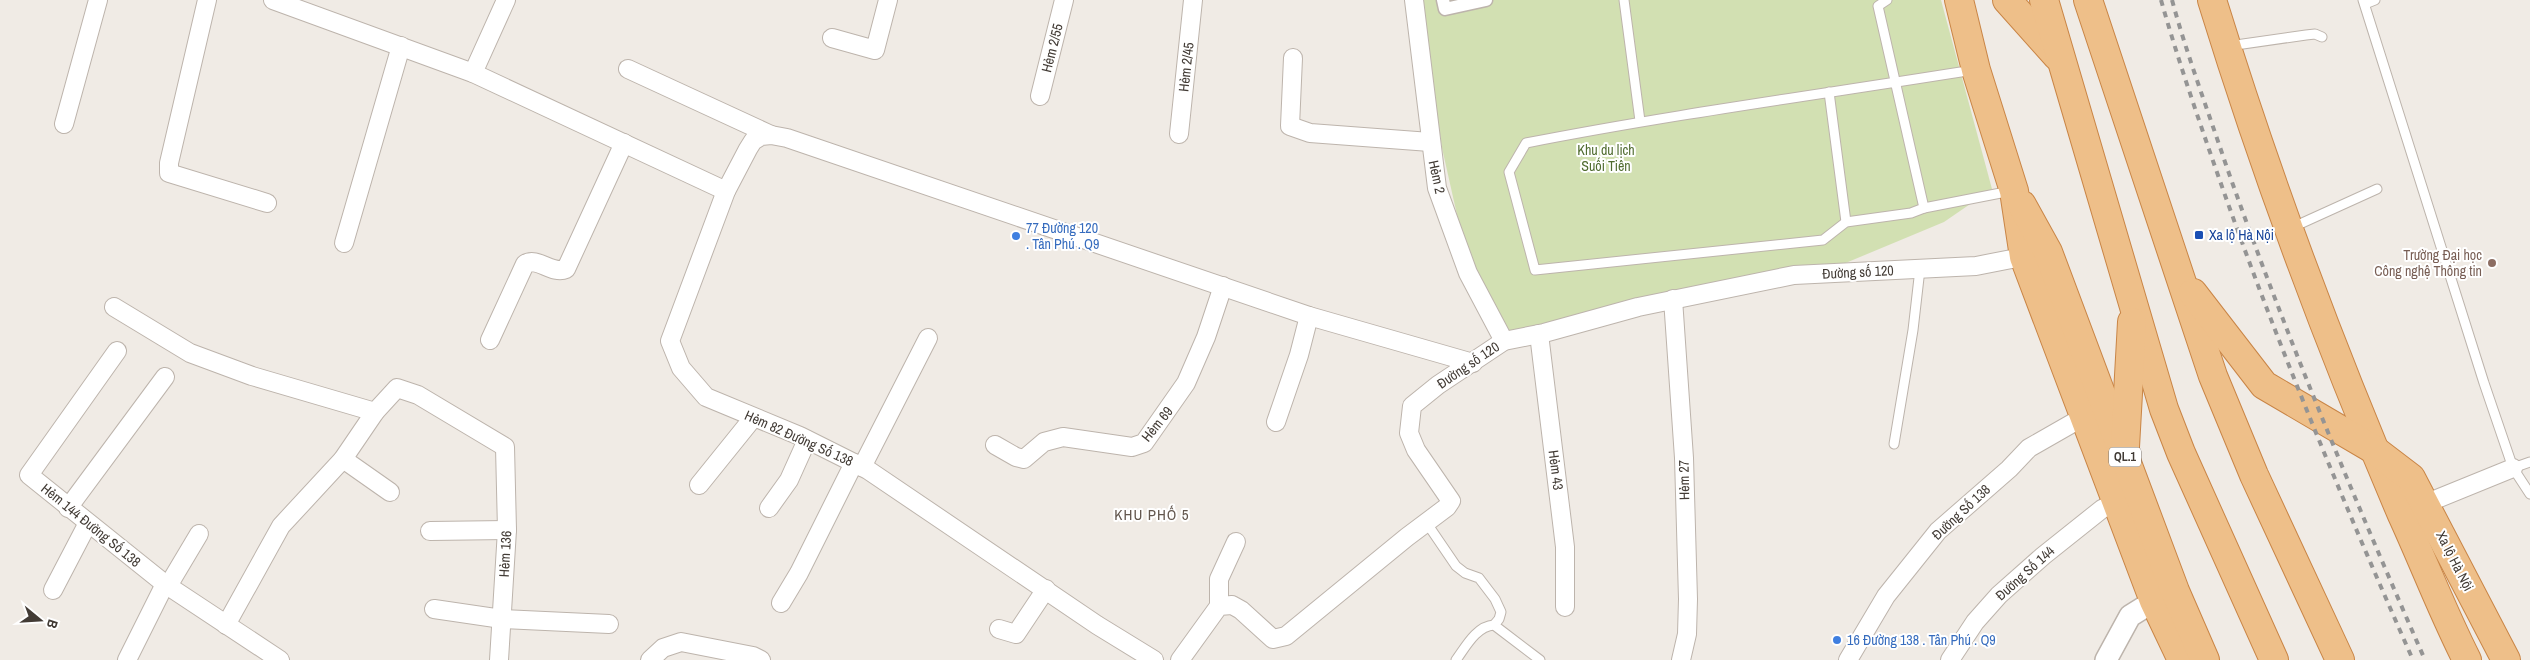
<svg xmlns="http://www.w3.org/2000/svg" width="2530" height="660" font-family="'Archivo Narrow',sans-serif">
<rect width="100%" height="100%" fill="#f0ebe5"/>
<!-- green -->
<polygon fill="#d2e0b2" points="1421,0 1941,0 1992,189 1944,222 1824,272 1509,336 1471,277 1442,148"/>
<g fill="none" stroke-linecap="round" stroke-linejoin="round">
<defs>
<g id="service">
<polyline points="1624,0 1640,121"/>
<path d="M1887,0L1878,6L1924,208L1911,213L1846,222L1823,240L1535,270L1509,172L1526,143C1674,114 1824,94 1973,70"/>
<polyline points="2363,0 2484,383 2513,468 2530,494"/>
<polyline points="2365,4 2375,0"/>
<polyline points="2229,46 2306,35 2315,34 2322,37"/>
<polyline points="1829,92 1846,222"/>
<polyline points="1924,208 2011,191"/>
<polyline points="2291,228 2377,189"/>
<polyline points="1894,444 1913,330 1920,269"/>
<polyline points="2513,468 2530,462"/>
<polyline points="1426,522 1456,566 1465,573 1479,578 1495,599 1501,612 1499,619 1494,625"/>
<path d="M1456,660C1465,648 1476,626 1494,625L1540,660"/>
</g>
<polyline id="pedestrian" points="1443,0 1445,9 1486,0"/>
<g id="minor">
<polyline points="207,0 169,163 169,173 267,203"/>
<polyline points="273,0 473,73 726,191"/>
<polyline points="1414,0 1437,188 1468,273 1504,341"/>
<polyline points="832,38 875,50 888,0"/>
<polyline points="1293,58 1290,126 1310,133 1430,142"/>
<polyline points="628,69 771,135"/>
<polyline points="473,73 506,0"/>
<polyline points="1040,96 1064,0"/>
<polyline points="64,124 98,0"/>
<polyline points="1179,134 1193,0"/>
<polyline points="344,243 401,46"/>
<polyline points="1673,299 1684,458 1688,599 1687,634 1681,660"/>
<polyline points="114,307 190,353 252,376 375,412"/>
<polyline points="1539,334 1565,547 1565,607"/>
<path d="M490,340L525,264C537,256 552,275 566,269L624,143"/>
<polyline points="117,351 29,475 165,584 280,660"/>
<polyline points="1276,422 1299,355 1309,316"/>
<polyline points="995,445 1016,457 1024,459 1044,442 1063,437 1132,447 1144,443 1186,383 1206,337 1223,286"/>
<polyline points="343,459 390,492"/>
<polyline points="862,467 928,338"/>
<polyline points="699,485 753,418"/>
<polyline points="2417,507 2513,468"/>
<polyline points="68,508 165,377"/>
<polyline points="769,508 789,480 807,440"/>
<polyline points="430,531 507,530"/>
<polyline points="168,586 199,534"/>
<polyline points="53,590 88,523"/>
<polyline points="781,603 799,573 854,463"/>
<polyline points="1219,606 1219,579 1236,542"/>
<polyline points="434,609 502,619 609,624"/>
<polyline points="226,625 281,526 343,459 375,412 397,388 418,395 505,447 507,530 499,660"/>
<polyline points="999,629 1016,634 1046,589"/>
<polyline points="127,660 165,584"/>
<polyline points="650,660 663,648 681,642 753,656 761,660"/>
<polyline points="1154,660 1097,625 868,470 800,436 706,397 681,368 670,341 726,191 748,149 753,141 761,136 771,135 787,138 1309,316 1473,363"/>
<polyline points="1180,660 1219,606 1232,605 1241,610 1273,639 1286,636 1407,537 1447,507 1451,501 1416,450 1409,433 1412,406 1438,385 1504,341 1544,333 1638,307 1794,275 1976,266 2032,255"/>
<polyline points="1848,660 1886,596 1938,531 2009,469 2029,448 2085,416"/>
<polyline points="1950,660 1975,622 1999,595 2043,556 2102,509 2116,502"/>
</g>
<polyline id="tertiary" points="2106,660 2130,616 2154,601"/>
<g id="trunk">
<polyline points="1959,0 1976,70 2014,191 2024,257 2154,601 2182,660"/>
<polyline points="2007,0 2057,56"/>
<polyline points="2044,0 2164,409 2181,453 2274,660"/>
<polyline points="2088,0 2213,376 2254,475 2340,660"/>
<path d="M2212,0C2266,175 2330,347 2402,515C2424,563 2443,613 2467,660"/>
<polyline points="2022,205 2048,252 2175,591 2205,660"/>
<polyline points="2193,293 2264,385 2373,449 2411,478 2506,660"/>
<polyline points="2125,447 2132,322"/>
</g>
</defs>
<!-- service casing -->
<use href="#service" stroke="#bdb4ac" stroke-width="11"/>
<!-- pedestrian casing -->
<use href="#pedestrian" stroke="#bdb4ac" stroke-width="15"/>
<!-- minor casing -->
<use href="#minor" stroke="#bdb4ac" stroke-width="20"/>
<!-- tertiary casing -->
<use href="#tertiary" stroke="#bdb4ac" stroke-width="24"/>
<!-- trunk casing -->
<use href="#trunk" stroke="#c98546" stroke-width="30"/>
<!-- service -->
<use href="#service" stroke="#fff" stroke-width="9"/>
<!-- pedestrian -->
<use href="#pedestrian" stroke="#fff" stroke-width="12"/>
<!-- minor -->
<use href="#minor" stroke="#fff" stroke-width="18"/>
<!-- tertiary -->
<use href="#tertiary" stroke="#fff" stroke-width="21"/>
<!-- trunk -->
<use href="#trunk" stroke="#eebf89" stroke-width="28"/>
<!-- rail -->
<g stroke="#949494" stroke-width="4" stroke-dasharray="6 6" stroke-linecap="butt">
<path d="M2161,0C2176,53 2194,106 2212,158C2271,329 2340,495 2413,660"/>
<path d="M2172,0C2187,55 2207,108 2225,162C2284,331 2353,496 2425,660"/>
</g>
</g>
<!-- markers -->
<rect fill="#1a4fb4" stroke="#fff" stroke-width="2" x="2194" y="230" width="10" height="10" rx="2.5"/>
<g fill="#3f7fe0" stroke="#fff" stroke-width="2">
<circle cx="1016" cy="236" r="5"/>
<circle cx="1837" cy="640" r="5"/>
</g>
<circle fill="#8d6e63" stroke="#fff" stroke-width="2" cx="2492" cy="263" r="5"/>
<g text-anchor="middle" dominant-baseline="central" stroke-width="4" stroke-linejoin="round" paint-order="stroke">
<!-- shield labels -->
<rect fill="#fff" stroke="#7b7672" stroke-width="1" x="2109" y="447.5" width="32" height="19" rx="4"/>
<g font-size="12" font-weight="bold" fill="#423b35">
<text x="2125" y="457">QL.1</text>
</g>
<!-- street labels -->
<g font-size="14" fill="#423b35" stroke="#fff">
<text transform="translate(1052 48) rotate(-76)">Hẻm 2/55</text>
<text transform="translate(1186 67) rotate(-84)">Hẻm 2/45</text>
<text transform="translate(1437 177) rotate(78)">Hẻm 2</text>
<text transform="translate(1858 272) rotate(-3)">Đường số 120</text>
<text transform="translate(1468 365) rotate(-34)">Đường số 120</text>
<text transform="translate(1157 424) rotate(-51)">Hẻm 69</text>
<text transform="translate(799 438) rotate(24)">Hẻm 82 Đường Số 138</text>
<text transform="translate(1556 470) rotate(83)">Hẻm 43</text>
<text transform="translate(1684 480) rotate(-91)">Hẻm 27</text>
<text transform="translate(1961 512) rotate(-43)">Đường Số 138</text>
<text transform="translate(91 525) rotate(39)">Hẻm 144 Đường Số 138</text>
<text transform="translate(505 554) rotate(-87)">Hẻm 136</text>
<text transform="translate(2455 561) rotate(63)">Xa lộ Hà Nội</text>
<text transform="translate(2025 573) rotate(-42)">Đường Số 144</text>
</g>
<!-- park labels -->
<g font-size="14" fill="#506c30" stroke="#fff">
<text x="1606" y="150">Khu du lịch<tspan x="1606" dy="16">Suối Tiên</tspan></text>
</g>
<!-- shop labels -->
<g font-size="14" fill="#366cbe" stroke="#fff" text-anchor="start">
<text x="1026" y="228">77 Đường 120<tspan x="1026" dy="16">. Tân Phú . Q9</tspan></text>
<text x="1847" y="640">16 Đường 138 . Tân Phú . Q9</text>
</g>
<!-- transit labels -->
<g font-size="14" fill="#164399" stroke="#fff" text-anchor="start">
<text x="2209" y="235">Xa lộ Hà Nội</text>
</g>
<!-- education labels -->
<g font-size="14" fill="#785e54" stroke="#fff" text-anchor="end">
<text x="2482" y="255">Trường Đại học<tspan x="2482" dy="16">Công nghệ Thông tin</tspan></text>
</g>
<!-- neighbourhood labels -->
<g font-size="15" letter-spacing="1" fill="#63574e" stroke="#fff">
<text x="1152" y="514">KHU PHỐ 5</text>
</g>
</g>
<!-- north arrow -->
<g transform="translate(40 620) rotate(108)" stroke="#ffffff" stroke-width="4" paint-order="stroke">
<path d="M0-4L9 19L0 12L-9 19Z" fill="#423b35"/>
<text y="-8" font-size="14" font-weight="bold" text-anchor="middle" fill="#423b35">B</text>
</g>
</svg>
